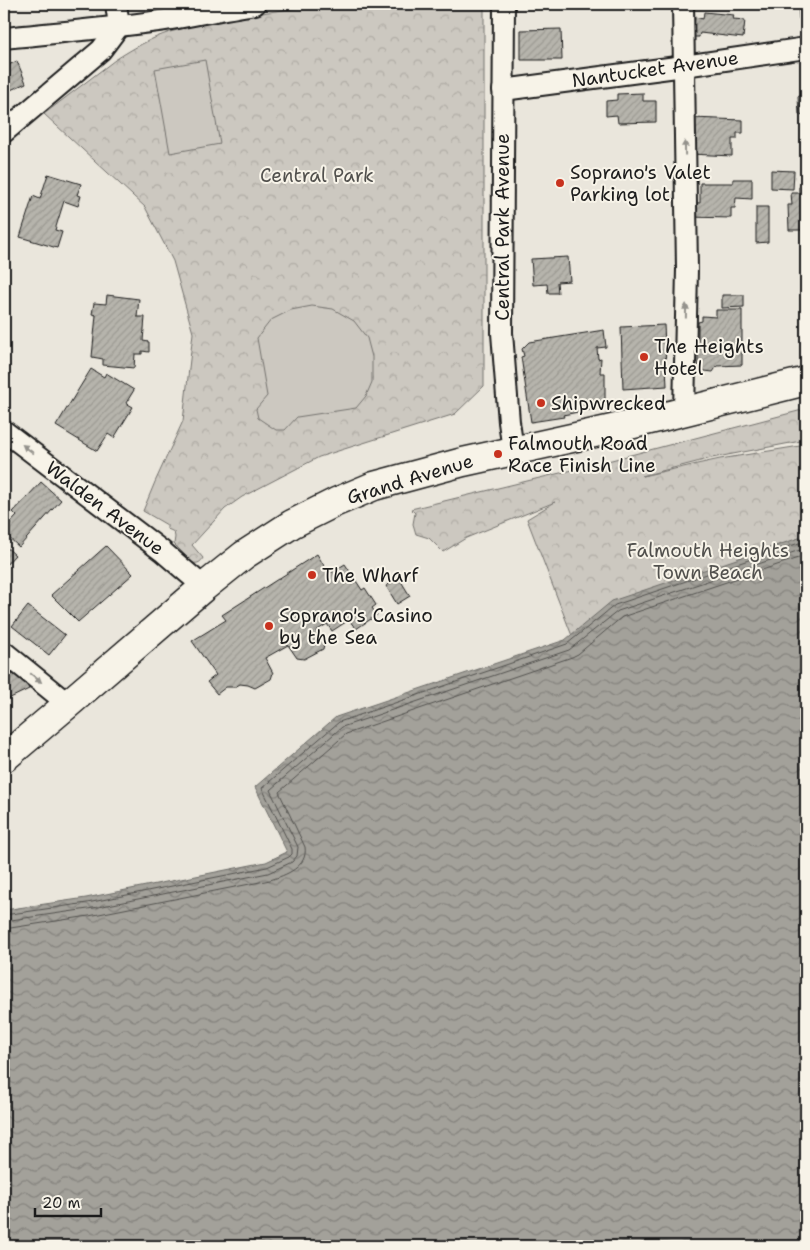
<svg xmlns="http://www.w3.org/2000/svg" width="810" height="1250" font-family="'Shantell Sans',sans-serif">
<defs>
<pattern id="forest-crowns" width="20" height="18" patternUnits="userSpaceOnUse" patternTransform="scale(1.25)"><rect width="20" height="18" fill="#ccc8c0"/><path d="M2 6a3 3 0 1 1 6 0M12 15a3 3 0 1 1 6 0" fill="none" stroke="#afaba4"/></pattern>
<pattern id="water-waves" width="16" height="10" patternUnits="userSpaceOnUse" patternTransform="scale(1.25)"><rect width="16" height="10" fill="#a3a19a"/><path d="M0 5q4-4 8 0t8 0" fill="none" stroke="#84827d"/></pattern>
<pattern id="building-hatch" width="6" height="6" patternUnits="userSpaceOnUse" patternTransform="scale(1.25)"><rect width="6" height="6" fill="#b6b4ac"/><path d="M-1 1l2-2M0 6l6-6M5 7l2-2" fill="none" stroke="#9c9a93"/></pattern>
</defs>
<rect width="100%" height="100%" fill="#eae6dc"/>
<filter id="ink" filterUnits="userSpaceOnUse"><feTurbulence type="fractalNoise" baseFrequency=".02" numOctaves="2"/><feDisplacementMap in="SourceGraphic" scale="10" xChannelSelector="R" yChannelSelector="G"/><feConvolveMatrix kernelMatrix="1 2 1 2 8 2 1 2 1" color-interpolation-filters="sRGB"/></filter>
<g filter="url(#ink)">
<!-- forest -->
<g fill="url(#forest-crowns)" stroke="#74726e">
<path d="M324,4H484V386L455,414L319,457L242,497L225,509L192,545L203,558C201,562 198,564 193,563L174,544L175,537L174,532L170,530L167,529V525L143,511L155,482L183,421L193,333L173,261L145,207L44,114L115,60C132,49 151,38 170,32C220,17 273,12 324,4Z"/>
<polygon points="806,409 806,440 712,458 642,476 720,459 806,445 806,642 589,680 527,519 555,502 466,538 443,552 429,538 416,534 413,524 415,513 411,509 581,468"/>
</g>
<!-- pitch -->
<g fill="#ccc8c0" stroke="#74726e">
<polygon points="205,60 220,144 170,153 155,69"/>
<polygon points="312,306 333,309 354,321 367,338 372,357 372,382 366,396 356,408 297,417 285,430 276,430 258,418 256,409 267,396 257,338 271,320 291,310"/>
</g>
<!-- water -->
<polygon fill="url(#water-waves)" stroke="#6d6c68" points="799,538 806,539 806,1246 4,1246 4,910 86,898 266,862 287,852 255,787 336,717 565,640 612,601"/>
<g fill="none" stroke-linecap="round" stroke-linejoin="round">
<!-- shore -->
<g stroke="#52514e" stroke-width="1">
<polyline points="4,915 87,903 267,867 289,857 292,854 292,849 262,788 339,722 567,644 615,605 799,543 806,543"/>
<polyline points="4,921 88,909 268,873 292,862 297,856 298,847 270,790 342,727 569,650 618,611 800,550 806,550"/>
<path d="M4,929L89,916L270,880C286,875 308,867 305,847L279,792L346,734L572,657L578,654L622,617L801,557H806"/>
</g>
</g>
<!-- building -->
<g fill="url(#building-hatch)" stroke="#1c1c1c">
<polygon points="612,4 633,4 633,8 612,7"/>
<polygon points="798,4 806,4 806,19 799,19"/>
<polygon points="704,12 734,15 733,19 745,20 743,38 700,33 699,37 693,37 695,17 703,19"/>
<polygon points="561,29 562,60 521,60 521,30"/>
<polygon points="17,61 26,83 4,93 4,67"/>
<polygon points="643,93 643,101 656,101 656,122 618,123 617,115 606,116 606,101 617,100 617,94"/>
<polygon points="798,96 806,96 806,114 799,115"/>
<polygon points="692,118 743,120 743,133 737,133 737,139 732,139 732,156 690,154"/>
<polygon points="771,170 794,171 793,189 771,188"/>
<polygon points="48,174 81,184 77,195 81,196 78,206 64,201 55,230 62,232 57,248 20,237 33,196 40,199"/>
<polygon points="733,179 752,179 752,199 736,198 735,208 731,208 731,218 688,217 689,202 700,203 700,183 733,183"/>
<polygon points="806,186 806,230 789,230 788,205 792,205 791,193 799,193 799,187"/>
<polygon points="756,207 768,207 768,242 756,243"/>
<polygon points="568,257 570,281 557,282 558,293 548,293 547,284 533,285 531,259"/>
<polygon points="107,295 139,299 137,317 145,317 143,341 149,342 149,352 142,351 142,354 135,354 134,368 103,365 103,359 92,357 96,315 92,314 94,303 106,304"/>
<polygon points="722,295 744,295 744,307 722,308"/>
<polygon points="716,310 742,310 742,365 717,366 713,372 705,371 700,366 698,365 698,322 702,321 702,316 716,317"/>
<polygon points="664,325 667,386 623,389 621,327"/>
<polygon points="604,330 606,347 597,348 598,359 601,358 600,373 605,373 605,407 598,406 599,408 563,415 564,417 531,422 521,357 524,356 522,349 529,342"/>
<polygon points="91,369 104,377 106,373 134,390 126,403 133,407 114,438 108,434 97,451 56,426"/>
<polygon points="41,482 61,500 19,547 4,533 4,530 17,516 13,512"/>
<polygon points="4,545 15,555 4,567"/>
<polygon points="106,546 133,574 78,622 51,595"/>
<polygon points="317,554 329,574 345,564 362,590 365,588 376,605 372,608 377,615 356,629 349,620 332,631 327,624 316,631 324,644 323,649 304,659 297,658 288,645 265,658 273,673 271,679 255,688 248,685 240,684 235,687 226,687 217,694 207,682 216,675 192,641 226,620 222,615"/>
<polygon points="399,578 410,596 397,604 386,586"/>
<polygon points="28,606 65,635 49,655 12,626"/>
<polygon points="4,661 12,675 20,672 29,689 4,701"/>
</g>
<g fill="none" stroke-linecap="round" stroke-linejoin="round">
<defs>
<g id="street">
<polyline points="504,4 502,333 509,422 513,450"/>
<polyline points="683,4 687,269 684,412"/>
<path d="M4,38C60,32 116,28 172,19C200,14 227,8 255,4"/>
<polyline points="503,90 684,66 806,48"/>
<polyline points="4,132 101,50 119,26 116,4"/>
<polyline points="4,431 162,551 204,587"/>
<polyline points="4,652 68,704"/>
</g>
<polyline id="secondary" points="4,758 68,704 204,587 244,555 292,524 336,502 374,486 463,462 626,426 806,381"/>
</defs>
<!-- street casing -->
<use href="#street" stroke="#1c1c1c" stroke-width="24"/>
<!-- secondary casing -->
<use href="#secondary" stroke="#1c1c1c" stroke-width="31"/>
<!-- street -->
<use href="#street" stroke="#f7f3e8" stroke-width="20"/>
<!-- secondary -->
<use href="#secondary" stroke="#f7f3e8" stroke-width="28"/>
</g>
<!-- one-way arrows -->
<defs><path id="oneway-solid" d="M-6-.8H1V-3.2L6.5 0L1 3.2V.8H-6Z" transform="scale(1.25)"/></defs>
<g fill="#94928c">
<use href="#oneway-solid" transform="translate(685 148) rotate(-91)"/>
<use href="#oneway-solid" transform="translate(686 311) rotate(-89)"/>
<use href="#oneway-solid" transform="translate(28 449) rotate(-143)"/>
<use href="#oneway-solid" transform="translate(36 678) rotate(39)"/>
</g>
</g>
<!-- markers -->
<g fill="#c8321e" stroke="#f7f3e8" stroke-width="2">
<circle cx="560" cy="183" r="5"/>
<circle cx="644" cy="357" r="5"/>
<circle cx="541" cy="403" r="5"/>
<circle cx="498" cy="454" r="5"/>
<circle cx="312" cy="575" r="5"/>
<circle cx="269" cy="626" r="5"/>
</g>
<g text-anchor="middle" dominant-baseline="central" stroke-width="4" stroke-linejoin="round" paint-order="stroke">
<!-- street labels -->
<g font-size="19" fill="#1c1c1c" stroke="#f7f3e8">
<text transform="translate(655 69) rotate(-8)">Nantucket Avenue</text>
<text transform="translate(502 227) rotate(-90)">Central Park Avenue</text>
<text transform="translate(410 479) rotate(-17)">Grand Avenue</text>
<text transform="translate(105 508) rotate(37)">Walden Avenue</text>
</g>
<!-- poi labels -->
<g font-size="19" fill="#1c1c1c" stroke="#f7f3e8" text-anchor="start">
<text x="570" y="172">Soprano's Valet<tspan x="570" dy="22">Parking lot</tspan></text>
<text x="654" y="346">The Heights<tspan x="654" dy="22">Hotel</tspan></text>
<text x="551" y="403">Shipwrecked</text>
<text x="508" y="443">Falmouth Road<tspan x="508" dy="22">Race Finish Line</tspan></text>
<text x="322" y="575">The Wharf</text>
<text x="279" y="615">Soprano's Casino<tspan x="279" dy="22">by the Sea</tspan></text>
</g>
<!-- park labels -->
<g font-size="19" fill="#51504d" stroke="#f7f3e8">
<text x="317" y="175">Central Park</text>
<text x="708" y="550">Falmouth Heights<tspan x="708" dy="22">Town Beach</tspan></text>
</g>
</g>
<!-- margin -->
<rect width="810" height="1250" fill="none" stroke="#f7f3e8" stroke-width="20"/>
<rect x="10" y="10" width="790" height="1230" fill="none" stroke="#1c1c1c" stroke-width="2" filter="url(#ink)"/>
<!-- scale -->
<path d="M35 1208v8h66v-8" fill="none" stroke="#1c1c1c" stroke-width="2.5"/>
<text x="42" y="1208" font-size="15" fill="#1c1c1c" stroke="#f7f3e8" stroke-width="4" paint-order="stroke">20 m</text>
</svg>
